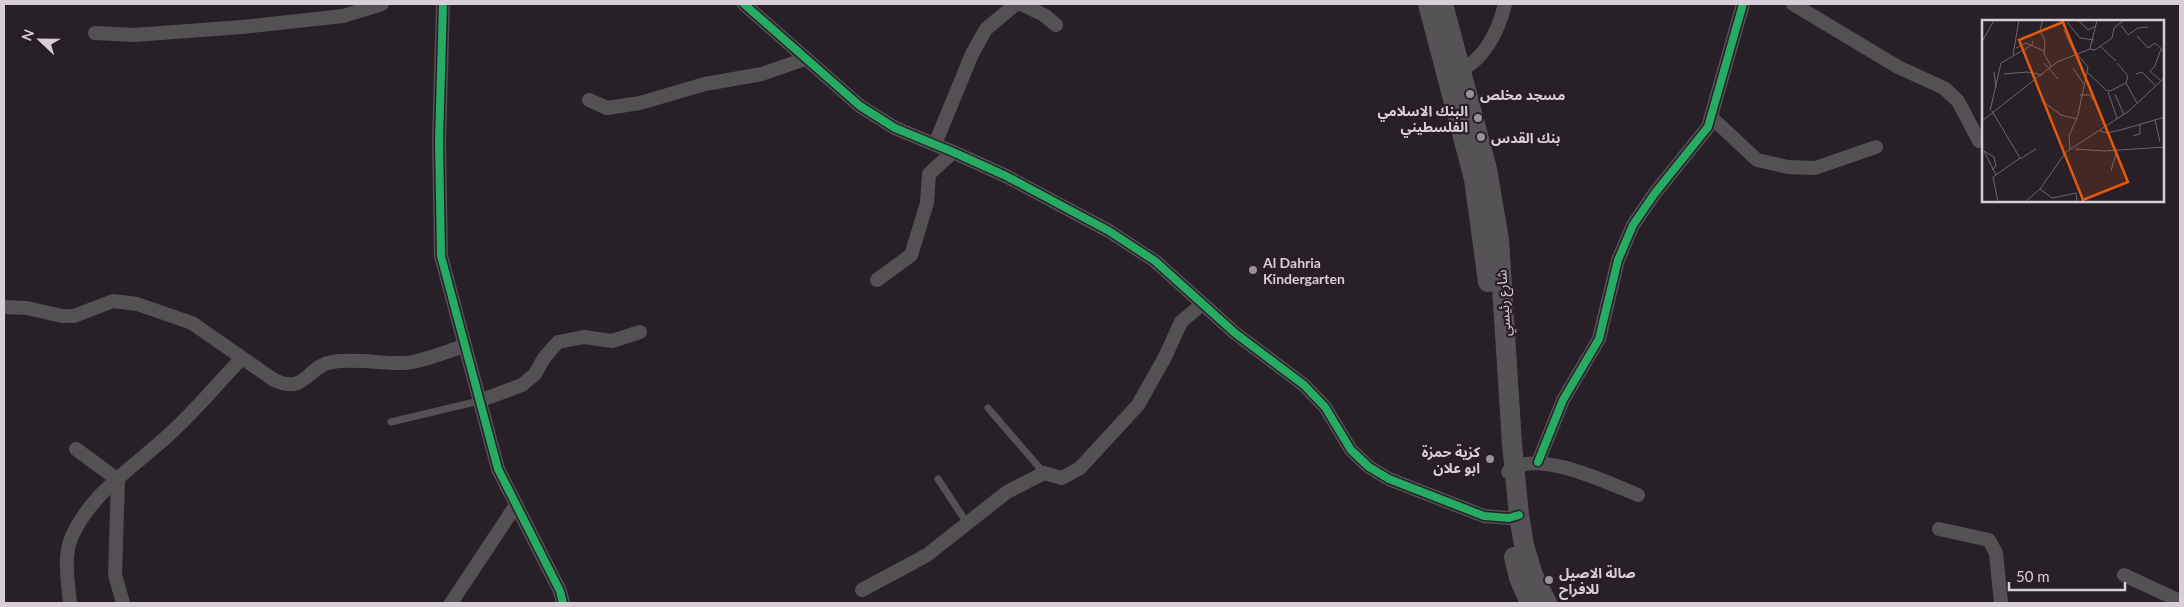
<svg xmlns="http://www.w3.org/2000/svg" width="2184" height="607" font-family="Lato,'Noto Sans Arabic',sans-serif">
<rect width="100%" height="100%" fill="#272027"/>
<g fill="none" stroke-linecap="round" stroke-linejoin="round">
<!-- lane -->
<g stroke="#545154" stroke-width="7">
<polyline points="988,408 1044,473"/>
<polyline points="391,422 479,401"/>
<polyline points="938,479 967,523"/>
</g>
<!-- street -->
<g stroke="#545154" stroke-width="14">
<polyline points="443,4 439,141 441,256 498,469 560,591 563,603"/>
<polyline points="744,4 860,106 895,128 953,152 1006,176 1109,231 1155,261 1235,333 1304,385 1325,407 1351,450 1369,467 1389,479 1484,516 1509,518 1519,515"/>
<polyline points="1021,4 1044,15 1056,25"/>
<polyline points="1793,4 1898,67 1944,88 1958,101 1979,141"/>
<polyline points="95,33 134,35 242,27 343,16 382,4"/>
<path d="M1455,73C1483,62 1498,33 1505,4"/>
<polyline points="589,100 607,108 640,103 705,84 762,74 805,59"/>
<polyline points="1711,117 1757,160 1788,167 1815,168 1876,147"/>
<polyline points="935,144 972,54 986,29 1016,4"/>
<polyline points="877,280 911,255 927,203 929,174 953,152"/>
<path d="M4,307L27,308L62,316H74L113,301L137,304L192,323L274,380C306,395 307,366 332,362C355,358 381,364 405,363C424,361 445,352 464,346"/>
<polyline points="479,401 522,385 535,374 544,358 558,342 584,337 612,341 640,332"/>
<polyline points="76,449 118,480 115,575 123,603"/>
<polyline points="1538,462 1563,400 1599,339 1618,260 1633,225 1655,193 1708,127 1743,4"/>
<path d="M1508,472C1535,447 1608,483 1638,495"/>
<polyline points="1939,529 1989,540 1996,553 2001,603"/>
<polyline points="2124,575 2180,601"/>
<polyline points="862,590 927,555 1007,492 1044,473 1062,478 1080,468 1138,405 1165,357 1181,322 1202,304"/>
<path d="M70,603C68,581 63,556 72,536C93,489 142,462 177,427C200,405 220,381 242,358"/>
<polyline points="451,603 516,505"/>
</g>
<!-- secondary -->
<g stroke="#565356" stroke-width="20">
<polyline points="1428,4 1474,179 1488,282"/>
<polyline points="1443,4 1487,169 1499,240 1512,444 1519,515 1524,545 1533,575 1547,603"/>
<polyline points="1514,557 1519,578 1530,603"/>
</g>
<defs>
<g id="cycleway">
<polyline points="443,4 439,141 441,256 498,469 560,591 563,603"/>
<polyline points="744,4 860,106 895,128 953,152 1006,176 1109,231 1155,261 1235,333 1304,385 1325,407 1351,450 1369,467 1389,479 1484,516 1509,518 1519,515"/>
<polyline points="1538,462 1563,400 1599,339 1618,260 1633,225 1655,193 1708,127 1743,4"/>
</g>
</defs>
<!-- cycleway casing -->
<use href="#cycleway" stroke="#2a1d2a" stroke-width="11"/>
<!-- cycleway -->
<use href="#cycleway" stroke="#26ab63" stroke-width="8"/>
</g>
<!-- markers -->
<g fill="#999199" stroke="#2a1d2a" stroke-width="2">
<circle cx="1470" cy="94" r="5"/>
<circle cx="1478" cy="118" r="5"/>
<circle cx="1481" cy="137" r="5"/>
<circle cx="1253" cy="270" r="5"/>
<circle cx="1490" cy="459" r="5"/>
<circle cx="1549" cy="580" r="5"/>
</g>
<g text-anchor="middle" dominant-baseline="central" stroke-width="4.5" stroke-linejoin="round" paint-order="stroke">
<!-- poi labels -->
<g font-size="14" font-weight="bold" fill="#d7ced7" stroke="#2a1d2a" text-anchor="start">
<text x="1480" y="94">مسجد مخلص</text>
<text x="1468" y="110" text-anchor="end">البنك الاسلامي<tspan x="1468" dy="16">الفلسطيني</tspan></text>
<text x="1491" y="137">بنك القدس</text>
<text x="1263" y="262">Al Dahria<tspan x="1263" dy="16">Kindergarten</tspan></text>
<text x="1480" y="451" text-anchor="end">كزية حمزة<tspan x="1480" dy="16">ابو علان</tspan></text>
<text x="1559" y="572">صالة الاصيل<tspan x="1559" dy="16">للافراح</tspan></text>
</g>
<!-- street labels -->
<g font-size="14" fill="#d7ced7" stroke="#2a1d2a">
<text transform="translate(1503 303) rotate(-94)">شارع رئيسي</text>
</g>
</g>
<!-- overview -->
<g transform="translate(1982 20)">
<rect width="182" height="182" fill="#272027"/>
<path fill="none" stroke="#6d666d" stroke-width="1" d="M61,0L58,10L63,21L62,34L69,46M97,1L106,10L114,6M85,2L98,18L112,20M139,5L146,15L156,8L166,7M82,10L90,28L106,47L96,95L87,116L88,129M155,16L166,28L173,23L183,32M0,22L12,0M118,26L134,41M34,28L44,23L62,31M108,29L113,30L130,18L132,8L142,0M31,35L37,0M62,43L76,59M91,48L101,63M12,52L14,68M105,52L124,70L128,71L144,63L146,56L135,43M22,54L45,52L60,55M154,54L160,52L173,65M178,60L168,51L173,46L179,29M144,63L155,83M126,72L135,98M133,74L142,95M98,75H108L111,80M63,83L79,95L95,99M8,91L19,43L50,25L51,21M10,91L38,138L11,157L16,182M173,100L178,122M0,101L75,42L108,29L115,0M118,111L125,113L142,109L183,97M151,116L158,114V105M93,129L122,131L183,127M2,131L14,155M2,131L12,137L14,146L10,150M38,139L54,129M129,151L135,130M58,169L70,178L94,173L95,182M43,182L58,169L84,132L147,91L183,57"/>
<path fill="#e8590c" fill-opacity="0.15" stroke="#e8590c" stroke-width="2.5" d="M81,2L146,162L101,180L37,20Z"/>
<rect width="182" height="182" fill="none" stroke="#d7ced7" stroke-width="2.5"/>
</g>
<!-- border -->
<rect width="2184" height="607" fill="none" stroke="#d7ced7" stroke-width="10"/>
<!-- north arrow -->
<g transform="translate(40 40) rotate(292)" stroke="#2a1d2a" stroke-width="4" paint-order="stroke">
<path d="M0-4L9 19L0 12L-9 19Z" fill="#d7ced7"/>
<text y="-8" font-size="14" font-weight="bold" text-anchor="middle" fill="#d7ced7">N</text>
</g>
<!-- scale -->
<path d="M2009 582v8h116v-8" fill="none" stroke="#d7ced7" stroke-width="2.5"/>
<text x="2016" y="582" font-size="15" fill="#d7ced7" stroke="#2a1d2a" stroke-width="4" paint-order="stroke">50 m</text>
</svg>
